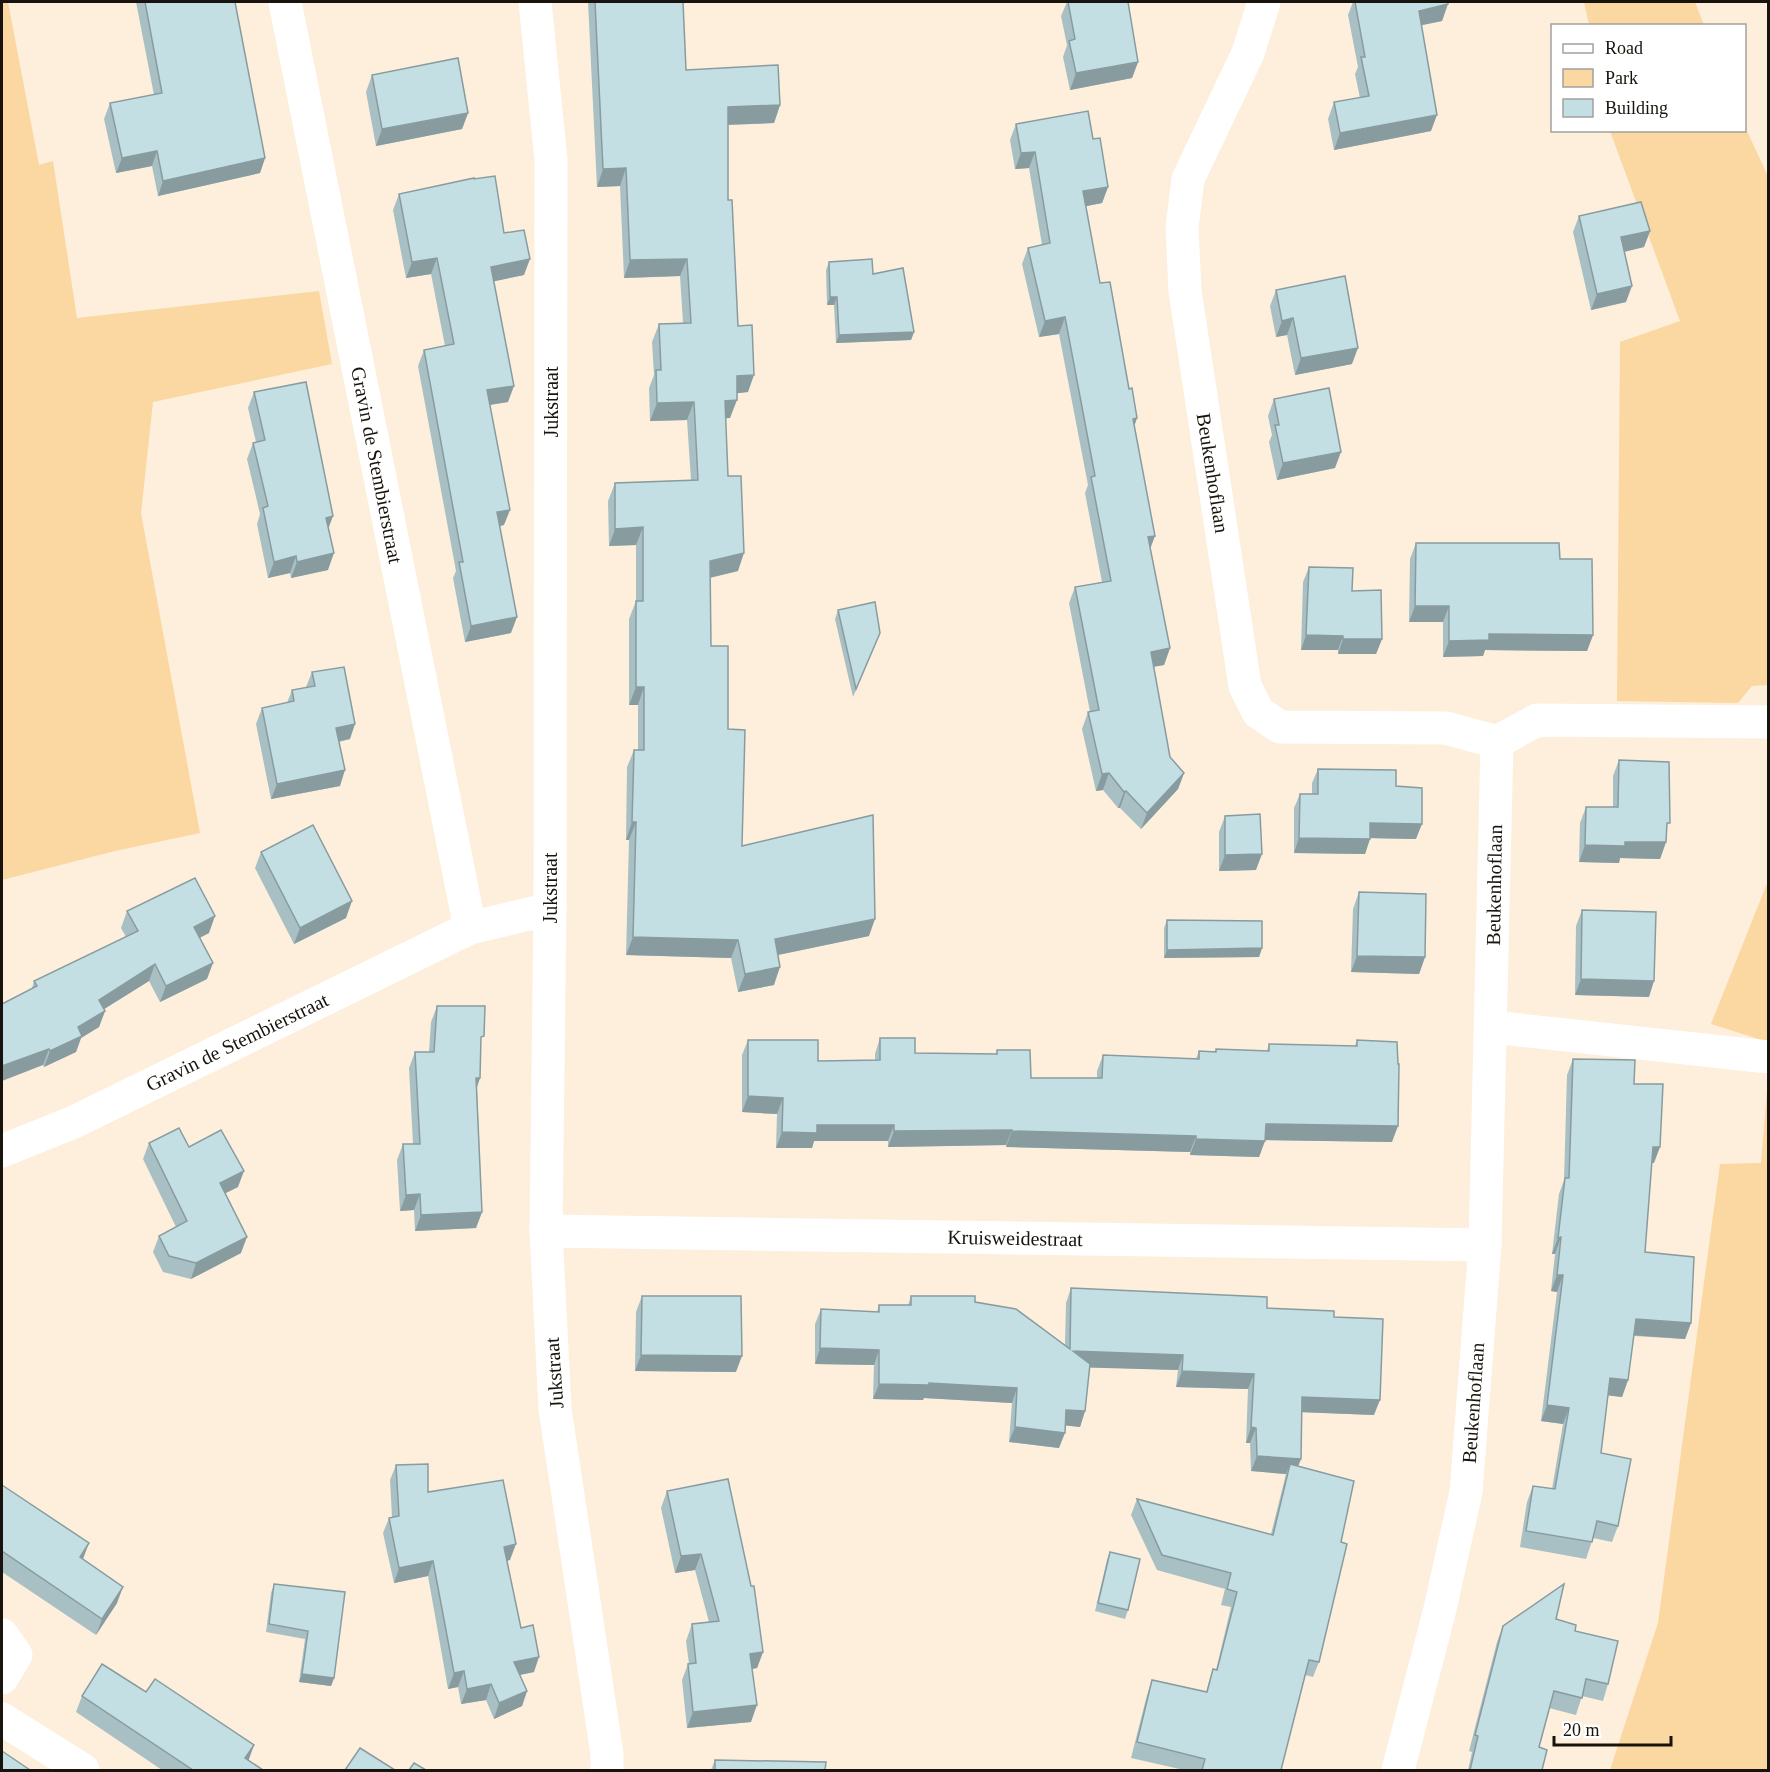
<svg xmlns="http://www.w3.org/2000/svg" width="1770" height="1772" font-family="Georgia,serif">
<rect width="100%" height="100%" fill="#fdefdb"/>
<!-- green -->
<g fill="#fbd7a1">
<polygon points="2,2 8,2 39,165 53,161 77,318 319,291 332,364 153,402 141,513 200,833 115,851 2,880"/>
<polygon points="1584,2 1695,2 1704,25 1589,25"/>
<polygon points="1745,127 1768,176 1768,685 1752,686 1738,703 1617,701 1620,342 1680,321 1610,131 1744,130"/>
<polygon points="1768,881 1768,1042 1711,1024"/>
<polygon points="1768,1078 1768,1770 1610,1770 1658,1623 1720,1164 1761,1163"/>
</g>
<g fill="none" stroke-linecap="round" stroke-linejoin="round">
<!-- minor -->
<g stroke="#fff" stroke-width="33">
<polyline points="285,2 470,928"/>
<polyline points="535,2 551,160 550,909 546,1231 555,1409 607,1754 607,1770"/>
<polyline points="1264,2 1248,53 1188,179 1182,228 1185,291 1245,686 1258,712 1280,727 1446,728 1497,742 1537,720 1768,722"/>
<polyline points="1492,1027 1768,1057"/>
<polyline points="2,1151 74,1122 470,928 550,909"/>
<polyline points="546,1231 1485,1245"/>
<polyline points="2,1635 16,1655 2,1678"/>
<polyline points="2,1719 83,1770"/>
<polyline points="1398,1770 1439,1613 1466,1492 1485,1245 1497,742"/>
</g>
</g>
<!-- wall -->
<g fill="#a8c0c4">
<polygon points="136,2 235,2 265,158 260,173 158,196 152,166 116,173 104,119 110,103 154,95"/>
<polygon points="588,2 683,2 686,70 780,105 774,123 728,125 728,200 738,326 748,392 737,393 730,418 725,418 728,476 738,571 710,578 711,646 728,729 742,846 869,936 778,955 774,985 738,992 731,958 626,955 629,840 626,840 627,767 634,750 638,750 638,705 629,705 629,619 636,601 636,545 609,546 608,501 615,483 691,480 687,420 650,421 649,388 654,375 652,342 659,324 683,323 680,276 624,278 620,186 597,187"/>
<polygon points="1067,2 1128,2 1138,62 1132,78 1070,90 1063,57 1067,45 1061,16"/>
<polygon points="1353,2 1448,2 1442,21 1421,25 1431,131 1334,150 1328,119 1334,102 1360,98 1355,74 1358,67 1348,15"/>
<polygon points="372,75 468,113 462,129 376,146 366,92"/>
<polygon points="1016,124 1093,139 1108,187 1102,203 1086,206 1100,283 1137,418 1134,427 1150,549 1170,648 1164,665 1153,667 1170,757 1184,773 1178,789 1141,829 1120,808 1118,808 1103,790 1096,791 1082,729 1088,712 1090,712 1069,603 1075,587 1102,582 1085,493 1088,485 1059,334 1039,337 1022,264 1028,248 1042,245 1029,168 1015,169 1010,140"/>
<polygon points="399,194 504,233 524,275 494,281 508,402 490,405 504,525 500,526 511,633 465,642 453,578 456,571 418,366 424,350 445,346 431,274 406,278 393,210"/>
<polygon points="1579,216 1650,231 1644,247 1624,252 1626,302 1591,310 1573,232"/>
<polygon points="829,262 873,274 914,332 911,340 836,343 834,305 827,305 826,270"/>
<polygon points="1276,290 1352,364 1295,375 1287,335 1276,337 1270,306"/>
<polygon points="254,392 333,516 328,528 328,570 291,578 290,573 268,578 257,524 260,514 247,459 253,443 256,442 248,408"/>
<polygon points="1274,399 1335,468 1277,480 1269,442 1272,435 1268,416"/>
<polygon points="1416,543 1560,559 1593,635 1587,651 1485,650 1483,656 1443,657 1443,622 1409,622 1410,559"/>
<polygon points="1309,567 1352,591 1382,639 1376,654 1338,654 1338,650 1301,650 1303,582"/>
<polygon points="838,610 880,633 853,697 835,619"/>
<polygon points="312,672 350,739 339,742 340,786 271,799 256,724 262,708 287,703 292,690 306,687"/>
<polygon points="1619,760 1667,831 1666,842 1660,859 1620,858 1619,863 1579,862 1580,823 1586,807 1613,807 1613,776"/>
<polygon points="1318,769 1396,786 1416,839 1370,838 1365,854 1294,853 1294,808 1300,794 1312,794 1312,783"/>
<polygon points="1225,816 1256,870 1219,871 1219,832"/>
<polygon points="261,852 346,918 294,944 255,868"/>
<polygon points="1359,892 1425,957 1419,974 1351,972 1353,909"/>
<polygon points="1582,910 1649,997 1575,995 1576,926"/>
<polygon points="127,911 209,933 200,938 207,979 160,1002 149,981 104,1009 105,1011 99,1027 81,1038 76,1052 44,1067 43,1065 32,988 34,981 126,937 121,928"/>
<polygon points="1167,920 1262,948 1259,957 1164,958 1164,928"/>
<polygon points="437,1006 481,1046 480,1078 477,1088 482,1212 476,1228 415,1231 414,1210 400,1211 397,1160 403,1144 413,1144 409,1068 415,1052 429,1052 431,1022"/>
<polygon points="880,1038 915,1053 996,1054 997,1050 1031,1078 1097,1078 1097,1071 1103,1055 1196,1059 1199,1051 1215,1051 1216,1049 1267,1051 1269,1044 1355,1046 1357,1040 1392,1142 1265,1140 1259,1157 1190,1155 1190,1152 1006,1147 1006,1145 888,1147 888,1141 814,1141 812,1148 776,1148 777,1114 742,1112 742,1055 748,1040 818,1061 875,1060 875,1054"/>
<polygon points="1573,1059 1634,1084 1654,1163 1652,1163 1645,1252 1691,1323 1685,1339 1634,1336 1628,1380 1622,1397 1608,1395 1601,1453 1618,1526 1612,1542 1593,1538 1586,1559 1520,1547 1527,1502 1533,1486 1552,1489 1563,1424 1541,1421 1557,1292 1551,1291 1555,1254 1552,1254 1559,1194 1564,1180 1567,1075"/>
<polygon points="149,1143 189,1147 238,1187 225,1193 241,1253 191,1279 163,1272 153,1252 159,1236 176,1227 143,1159"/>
<polygon points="1071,1288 1267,1308 1334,1317 1374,1415 1302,1412 1301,1459 1298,1466 1341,1542 1319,1662 1313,1677 1305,1675 1281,1770 1184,1770 1131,1758 1147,1695 1152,1680 1206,1692 1213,1669 1216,1670 1231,1607 1221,1605 1225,1589 1157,1570 1131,1515 1137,1499 1271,1534 1286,1474 1251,1471 1250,1443 1246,1443 1248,1389 1176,1387 1178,1370 1090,1367 1085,1411 1080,1427 1065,1425 1059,1448 1009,1442 1012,1403 924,1398 923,1400 873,1399 874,1365 815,1364 815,1324 821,1309 877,1312 879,1305 908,1305 911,1296 975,1302 1065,1345 1066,1303"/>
<polygon points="642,1296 736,1372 635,1371 636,1312"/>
<polygon points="396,1465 510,1560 507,1561 521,1628 534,1672 520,1675 527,1691 522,1706 494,1719 486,1700 461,1704 458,1687 448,1689 428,1576 394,1583 383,1533 389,1518 392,1517 390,1480"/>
<polygon points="2,1485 82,1559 117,1603 96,1635 2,1572"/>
<polygon points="667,1491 763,1652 757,1668 752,1669 751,1722 687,1728 682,1680 688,1664 689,1664 686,1641 692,1624 709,1622 695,1570 675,1573 661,1508"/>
<polygon points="1110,1552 1128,1610 1125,1619 1095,1611 1107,1560"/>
<polygon points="274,1584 345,1592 334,1678 331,1686 299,1682 305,1639 266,1632 271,1593"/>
<polygon points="1556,1619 1575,1631 1608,1684 1603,1701 1582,1696 1576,1715 1549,1708 1539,1747 1542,1770 1468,1770 1472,1752 1469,1751 1497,1642 1503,1626"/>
<polygon points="146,1692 254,1745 248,1760 263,1770 162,1770 76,1712 82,1696"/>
<polygon points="715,1760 825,1770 711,1770"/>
</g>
<!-- shaded-wall -->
<g fill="#889ca0">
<polygon points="1448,4 1442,21 1413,27 1419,11"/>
<polygon points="1138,62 1132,78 1070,90 1076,73"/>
<polygon points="780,105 774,123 721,125 728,107"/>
<polygon points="468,113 462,129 376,146 382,129"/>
<polygon points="1437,115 1431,131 1334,150 1340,133"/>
<polygon points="157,151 152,166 116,173 122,158"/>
<polygon points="1035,152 1029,168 1015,169 1021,153"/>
<polygon points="265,158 260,173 158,196 163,181"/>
<polygon points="626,168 620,186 597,187 603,169"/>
<polygon points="1108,187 1102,203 1077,208 1083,191"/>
<polygon points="1650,231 1644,247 1615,254 1621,237"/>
<polygon points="437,258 431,274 406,278 412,262"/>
<polygon points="530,259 524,275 486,283 491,267"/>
<polygon points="687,259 680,276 624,278 630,260"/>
<polygon points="1632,286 1626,302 1591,310 1597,294"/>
<polygon points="830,297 837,297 834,305 827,305"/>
<polygon points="1065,317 1059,334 1039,337 1045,321"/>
<polygon points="1293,318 1287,335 1276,337 1282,321"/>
<polygon points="914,332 911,340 836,343 839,335"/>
<polygon points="1358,348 1352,364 1295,375 1301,358"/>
<polygon points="754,375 748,392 730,394 737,376"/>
<polygon points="514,386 508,402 482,406 487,390"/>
<polygon points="737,400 730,418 718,419 725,401"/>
<polygon points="694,402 687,420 650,421 657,403"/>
<polygon points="1137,418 1131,435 1133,419"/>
<polygon points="1341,452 1335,468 1277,480 1283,463"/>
<polygon points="510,510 504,525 491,528 497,512"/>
<polygon points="333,516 327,532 326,518"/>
<polygon points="643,527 636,545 609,546 615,529"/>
<polygon points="1155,536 1149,552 1148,537"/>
<polygon points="334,553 328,570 291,578 297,562"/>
<polygon points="744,553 738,571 704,579 710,561"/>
<polygon points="296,556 290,573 268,578 274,562"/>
<polygon points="1415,606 1449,606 1443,622 1409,622"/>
<polygon points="517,617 511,633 465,642 471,626"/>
<polygon points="1489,634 1593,635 1587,651 1485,650 1483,656 1443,657 1449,641"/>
<polygon points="1306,635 1343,636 1338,650 1301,650"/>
<polygon points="1343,639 1382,639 1376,654 1338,654"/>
<polygon points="1170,648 1164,665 1145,668 1151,652"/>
<polygon points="636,687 644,687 638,705 629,705"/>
<polygon points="355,724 350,739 330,743 336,728"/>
<polygon points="345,770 340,786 271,799 277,784"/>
<polygon points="1109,773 1103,790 1096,791 1102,774"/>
<polygon points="1184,773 1178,789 1141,829 1147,813"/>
<polygon points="1126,791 1120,808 1118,808 1124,792"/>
<polygon points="632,822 636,822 629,840 626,840"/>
<polygon points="1370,823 1422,824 1416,839 1365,838"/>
<polygon points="1299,838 1370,839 1365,854 1294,853"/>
<polygon points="1625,842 1666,842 1660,859 1620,858 1619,863 1579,862 1585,845"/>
<polygon points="1262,854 1256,870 1219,871 1225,855"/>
<polygon points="352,901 346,918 294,944 300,928"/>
<polygon points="215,916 209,933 188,943 194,927"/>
<polygon points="875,919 869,936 768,957 775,939"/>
<polygon points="633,937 738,940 731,958 626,955"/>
<polygon points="1262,948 1259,957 1164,958 1167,950"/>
<polygon points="1357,956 1425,957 1419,974 1351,972"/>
<polygon points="213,963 207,979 160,1002 166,986"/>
<polygon points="155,964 149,981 93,1016 99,1000"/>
<polygon points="780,967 774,985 738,992 745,974"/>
<polygon points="1581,979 1654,981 1649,997 1575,995"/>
<polygon points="105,1011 99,1027 81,1038 76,1052 44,1067 50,1051 78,1027"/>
<polygon points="49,1049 43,1065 2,1081 2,1066"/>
<polygon points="476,1078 480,1078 474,1094"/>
<polygon points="748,1096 783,1098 777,1114 742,1112"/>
<polygon points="1266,1124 1398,1126 1392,1142 1260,1140"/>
<polygon points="817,1125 894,1125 888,1141 814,1141 812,1148 776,1148 782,1132"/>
<polygon points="1012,1130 1006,1145 888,1147 894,1131"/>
<polygon points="1012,1131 1196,1136 1190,1152 1006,1147"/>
<polygon points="1196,1139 1265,1141 1259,1157 1190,1155"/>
<polygon points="1653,1147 1660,1147 1654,1163 1647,1163"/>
<polygon points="244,1171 238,1187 214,1199 220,1183"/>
<polygon points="420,1194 414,1210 400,1211 406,1195"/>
<polygon points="482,1212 476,1228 415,1231 421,1215"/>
<polygon points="247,1237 241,1253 191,1279 196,1263"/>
<polygon points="1561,1237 1555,1254 1552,1254 1558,1238"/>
<polygon points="1557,1275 1563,1275 1557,1292 1551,1291"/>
<polygon points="1636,1319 1691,1323 1685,1339 1630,1335"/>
<polygon points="820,1348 879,1350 874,1365 815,1364"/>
<polygon points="1073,1351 1183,1355 1178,1370 1068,1367"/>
<polygon points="641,1355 742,1356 736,1372 635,1371"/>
<polygon points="1182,1371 1254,1374 1248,1389 1176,1387"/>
<polygon points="1610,1378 1628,1380 1622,1397 1604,1395"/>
<polygon points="929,1383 1017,1388 1012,1403 924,1398 923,1400 873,1399 879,1384"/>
<polygon points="1302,1397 1380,1400 1374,1415 1297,1412"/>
<polygon points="1547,1405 1569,1408 1563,1424 1541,1421"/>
<polygon points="1066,1410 1085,1411 1080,1427 1061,1425"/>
<polygon points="1015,1427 1065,1433 1059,1448 1009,1442"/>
<polygon points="1251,1427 1256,1428 1250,1443 1246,1443"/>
<polygon points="1257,1456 1301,1459 1295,1474 1290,1464 1286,1474 1251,1471"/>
<polygon points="89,1543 83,1559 80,1557"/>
<polygon points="516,1544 510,1560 498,1562 504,1547"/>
<polygon points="701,1554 695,1570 675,1573 681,1556"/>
<polygon points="433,1561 428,1576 394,1583 399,1568"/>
<polygon points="123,1587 117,1603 96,1635 102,1619"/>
<polygon points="763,1652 757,1668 744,1670 750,1654"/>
<polygon points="539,1657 534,1672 509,1677 514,1662"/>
<polygon points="464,1671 458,1687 448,1689 454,1673"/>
<polygon points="302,1674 334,1678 331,1686 299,1682"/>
<polygon points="491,1684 486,1700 461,1704 467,1689"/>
<polygon points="527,1691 522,1706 494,1719 499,1703"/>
<polygon points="757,1705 751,1722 687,1728 693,1712"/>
<polygon points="254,1745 248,1762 245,1758"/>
</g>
<!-- building -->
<g fill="#c3dfe4" stroke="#889ca0" stroke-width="1.5">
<polygon points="145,2 235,2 265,158 163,181 157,151 122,158 110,103 162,93"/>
<polygon points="595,2 683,2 686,70 778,65 780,105 728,107 728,200 732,200 738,326 752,325 754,375 737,376 737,400 725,401 728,476 741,476 744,553 710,561 711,646 728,646 728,729 745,730 742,846 873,815 875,919 775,939 780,967 745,974 738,940 633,937 636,822 632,822 634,750 644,750 644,687 636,687 636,601 643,601 643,527 615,529 615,483 698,480 694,402 657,403 656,370 661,370 659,324 691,323 687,259 630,260 626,168 603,169"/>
<polygon points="1068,2 1128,2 1138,62 1076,73 1069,41 1075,39"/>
<polygon points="1355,2 1448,2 1448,4 1419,11 1437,115 1340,133 1334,102 1369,96 1361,57 1365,57"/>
<polygon points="458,58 468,113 382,129 372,75"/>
<polygon points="1088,111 1093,139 1100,138 1108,187 1083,191 1100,283 1110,282 1129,389 1132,388 1137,418 1133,419 1155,536 1148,537 1170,648 1151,652 1170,757 1184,773 1147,813 1126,791 1124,792 1109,773 1102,774 1088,712 1099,710 1075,587 1111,581 1091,477 1095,476 1065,317 1045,321 1028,248 1050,243 1035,152 1021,153 1016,124"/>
<polygon points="495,176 504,233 524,230 530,259 491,267 514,386 487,390 510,510 497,512 517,617 471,626 459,562 463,562 424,350 454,344 437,258 412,262 399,194 474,178 474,179"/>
<polygon points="1641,202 1650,231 1621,237 1632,286 1597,294 1579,216"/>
<polygon points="872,259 873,274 903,268 914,332 839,335 837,297 830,297 829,262"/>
<polygon points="1345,276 1358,348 1301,358 1293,318 1282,321 1276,290"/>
<polygon points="306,382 333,516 326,518 334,553 297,562 296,556 274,562 263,508 268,506 253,443 265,440 254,392"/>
<polygon points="1329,388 1341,452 1283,463 1275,425 1279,425 1274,399"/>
<polygon points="1416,543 1559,543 1560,559 1592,559 1593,635 1489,634 1489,640 1449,641 1449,606 1415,606"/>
<polygon points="1309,567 1353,568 1352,591 1381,590 1382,639 1343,639 1343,636 1306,635"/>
<polygon points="875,602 880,633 856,689 838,610"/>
<polygon points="344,667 355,724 336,728 345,770 277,784 262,708 294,701 292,690 315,686 312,672"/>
<polygon points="1619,760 1669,762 1670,823 1667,823 1666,842 1625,842 1625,846 1585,845 1586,807 1618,807"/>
<polygon points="1318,769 1396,770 1396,786 1422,788 1422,824 1370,823 1370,839 1299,838 1300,794 1318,794"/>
<polygon points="1260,814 1262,854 1225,855 1225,816"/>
<polygon points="313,825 352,901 300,928 261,852"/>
<polygon points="195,878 215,916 194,927 213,963 166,986 155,964 99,1000 105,1011 78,1027 82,1036 50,1051 49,1049 2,1066 2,1004 37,986 34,981 138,931 127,911"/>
<polygon points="1359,892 1426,894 1425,957 1357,956"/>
<polygon points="1582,910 1656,912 1654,981 1581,979"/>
<polygon points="1167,920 1262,921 1262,948 1167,950"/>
<polygon points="437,1006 485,1006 484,1036 481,1037 480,1078 476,1078 482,1212 421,1215 420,1194 406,1195 403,1144 420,1144 415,1052 434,1052"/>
<polygon points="880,1038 915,1038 915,1053 997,1054 997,1050 1030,1050 1031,1078 1102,1078 1103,1055 1199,1059 1199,1051 1216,1052 1216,1049 1269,1051 1269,1044 1357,1046 1357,1040 1397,1042 1398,1064 1399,1064 1398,1126 1266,1124 1265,1141 1196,1139 1196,1136 1012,1131 1012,1130 894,1131 894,1125 817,1125 817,1133 782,1132 783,1098 748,1096 748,1040 818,1040 818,1061 880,1060"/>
<polygon points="1573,1059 1635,1060 1634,1084 1663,1084 1660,1147 1653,1147 1645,1252 1694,1257 1691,1323 1636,1319 1628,1380 1610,1378 1601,1453 1631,1459 1618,1526 1597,1521 1592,1542 1526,1531 1533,1486 1555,1489 1569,1408 1547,1405 1563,1275 1557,1275 1561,1237 1558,1238 1565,1178 1569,1178"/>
<polygon points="179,1128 189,1147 221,1130 244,1171 220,1183 247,1237 196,1263 169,1256 159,1236 187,1221 149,1143"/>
<polygon points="1071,1288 1267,1297 1267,1308 1334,1311 1334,1317 1383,1319 1380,1400 1302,1397 1301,1459 1257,1456 1256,1428 1251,1427 1254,1374 1182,1371 1183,1355 1073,1351 1090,1364 1085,1411 1066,1410 1065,1433 1015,1427 1017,1388 929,1383 929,1385 879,1384 879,1350 820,1348 821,1309 879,1312 879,1305 911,1305 911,1296 975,1296 975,1302 1016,1309 1070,1349"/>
<polygon points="642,1296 741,1296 742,1356 641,1355"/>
<polygon points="428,1464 428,1492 503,1480 516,1544 504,1547 521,1628 533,1625 539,1657 514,1662 527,1691 499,1703 491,1684 467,1689 464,1671 454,1673 433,1561 399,1568 389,1518 399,1516 396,1465"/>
<polygon points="1290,1464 1354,1481 1341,1542 1347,1544 1319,1662 1309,1660 1281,1770 1202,1770 1205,1759 1137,1742 1152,1680 1207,1692 1213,1669 1217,1670 1237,1592 1227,1589 1231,1573 1162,1555 1137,1499 1273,1535"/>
<polygon points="728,1479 751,1586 754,1586 763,1652 750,1654 757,1705 693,1712 688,1664 696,1663 692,1624 719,1621 701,1554 681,1556 667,1491"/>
<polygon points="2,1485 89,1543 80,1557 123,1587 102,1619 2,1551"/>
<polygon points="1110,1552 1140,1559 1128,1610 1098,1603"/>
<polygon points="274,1584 345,1592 334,1678 302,1674 308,1631 269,1624"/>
<polygon points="1564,1584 1556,1619 1576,1625 1575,1631 1618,1641 1608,1684 1586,1679 1582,1698 1554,1691 1539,1747 1547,1750 1542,1770 1470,1770 1478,1736 1475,1735 1503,1626"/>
<polygon points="102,1664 146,1692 155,1679 254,1745 245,1758 263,1770 193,1770 82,1696"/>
<polygon points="360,1748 395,1770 345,1770"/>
<polygon points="2,1751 30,1770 2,1770"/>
<polygon points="715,1760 826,1762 825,1770 715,1770"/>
<polygon points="414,1763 426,1770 409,1770"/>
</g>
<g text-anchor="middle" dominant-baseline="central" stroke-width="5" stroke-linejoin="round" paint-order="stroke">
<!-- street labels -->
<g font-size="20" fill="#18140d" stroke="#fff">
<text transform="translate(551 402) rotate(-90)">Jukstraat</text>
<text transform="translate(377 465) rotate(79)">Gravin de Stembierstraat</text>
<text transform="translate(1213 473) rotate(81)">Beukenhoflaan</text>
<text transform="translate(1494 885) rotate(-89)">Beukenhoflaan</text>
<text transform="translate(550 888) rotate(-90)">Jukstraat</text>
<text transform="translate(237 1042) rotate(-26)">Gravin de Stembierstraat</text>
<text transform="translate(1015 1238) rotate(1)">Kruisweidestraat</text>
<text transform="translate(554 1373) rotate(-94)">Jukstraat</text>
<text transform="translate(1473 1403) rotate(-86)">Beukenhoflaan</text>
</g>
</g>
<!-- border -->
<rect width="1770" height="1772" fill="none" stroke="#18140d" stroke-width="6"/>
<!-- legend -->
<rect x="1551" y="24" width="195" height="108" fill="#ffffff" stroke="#a3a19e" stroke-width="1.5"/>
<rect x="1563" y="44" width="30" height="9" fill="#ffffff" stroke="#a3a19e" stroke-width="1.5"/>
<text x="1605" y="54" font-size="18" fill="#18140d">Road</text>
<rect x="1563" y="69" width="30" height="18" fill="#fbd7a1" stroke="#a3a19e" stroke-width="1.5"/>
<text x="1605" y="84" font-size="18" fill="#18140d">Park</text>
<rect x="1563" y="99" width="30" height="18" fill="#c3dfe4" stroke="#a3a19e" stroke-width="1.5"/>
<text x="1605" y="114" font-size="18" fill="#18140d">Building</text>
<!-- scale -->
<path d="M1554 1736v9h117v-9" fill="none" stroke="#18140d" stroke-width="3"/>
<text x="1563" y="1736" font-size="18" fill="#18140d" stroke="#ffffff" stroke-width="4.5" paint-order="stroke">20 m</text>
</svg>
